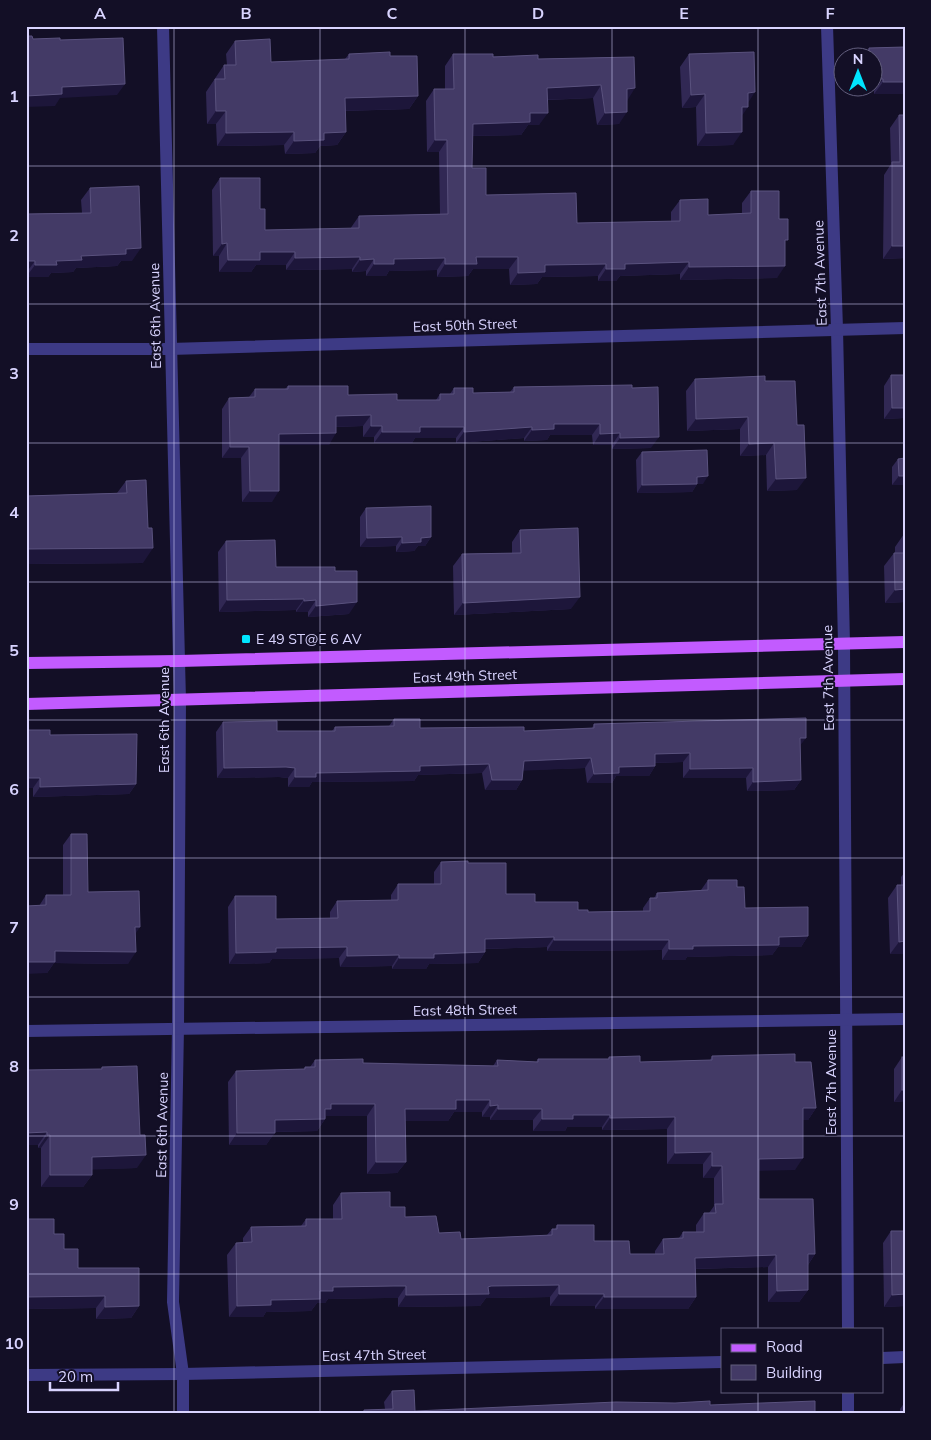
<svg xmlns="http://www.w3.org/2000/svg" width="931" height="1440" font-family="Mulish,sans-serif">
<rect width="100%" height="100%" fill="#130f26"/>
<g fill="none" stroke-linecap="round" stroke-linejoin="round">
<!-- street -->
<g stroke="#3d3a85" stroke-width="12">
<polyline points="163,26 180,700 178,1028 173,1302 183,1374 183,1414"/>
<polyline points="827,26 837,329 844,644 848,1329"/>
<polyline points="26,349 170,349 905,328"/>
<polyline points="26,1031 905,1019"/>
<polyline points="882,1358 905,1357"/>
<polyline points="26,1375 183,1374 722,1362"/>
<polyline points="848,1414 848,1391"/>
</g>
<!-- primary -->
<g stroke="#c25bff" stroke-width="12">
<polyline points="26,663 179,661 905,642"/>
<polyline points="26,704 905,679"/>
</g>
</g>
<!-- wall -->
<g fill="#312854">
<polygon points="235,41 271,62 345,59 349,54 390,56 418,96 409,109 345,111 346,132 337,145 320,146 315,153 285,154 284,145 217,146 216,124 207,124 206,92 224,65 227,65 226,54"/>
<polygon points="905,47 905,94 874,94 874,91 861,91 861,88 874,88 874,58 862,58 869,48"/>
<polygon points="453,54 538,59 634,57 627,100 619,124 597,125 593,98 548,100 539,125 528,125 521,135 472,136 472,168 486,195 577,223 671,222 671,212 680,200 708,215 742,214 742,203 751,191 779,219 785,244 777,278 680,280 680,274 620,276 616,281 598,281 598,276 542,277 537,284 510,285 509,269 473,269 468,276 437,277 437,270 389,271 386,276 366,276 366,271 352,272 352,269 286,270 286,265 256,265 251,272 219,272 219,256 213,256 212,190 220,178 260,209 265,230 350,229 359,216 440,214 439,152 427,152 426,101 434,89 445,89 445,66"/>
<polygon points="689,54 748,102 742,115 733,145 697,146 696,107 682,108 680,67"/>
<polygon points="899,115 905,115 905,258 883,259 884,175 891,164 890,128"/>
<polygon points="90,188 132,261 121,261 117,266 76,268 73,272 51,273 48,277 26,277 26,214 82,213 81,200"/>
<polygon points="891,375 905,375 905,425 904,418 884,419 884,386"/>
<polygon points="695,379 765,381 797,425 797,490 767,491 766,455 740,456 740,429 687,431 686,391"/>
<polygon points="288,386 348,395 397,400 436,400 440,394 450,394 454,388 473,393 510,392 514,387 632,388 651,448 612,449 612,445 593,445 592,435 550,435 547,440 524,441 524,438 456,443 456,438 415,438 412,443 374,443 374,437 363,437 363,426 336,427 329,445 279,445 272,502 242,502 241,458 222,458 222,409 229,398 249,397 255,389 285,389"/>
<polygon points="642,452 703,484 697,484 692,492 637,493 636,460"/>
<polygon points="898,459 905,485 892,485 892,467"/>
<polygon points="126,481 143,563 26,564 26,496 117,493"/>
<polygon points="366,508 431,537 425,546 418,546 414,551 396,552 396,546 360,547 360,517"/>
<polygon points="520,530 571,609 454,615 453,566 462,554 512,553 512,542"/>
<polygon points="904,534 905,534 905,602 885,603 884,566 894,553 895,553 895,547"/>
<polygon points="226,541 276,567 335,571 349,614 308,617 308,612 296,612 296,610 219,612 218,552"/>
<polygon points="394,719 420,728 524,731 592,728 594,724 800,746 801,780 794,790 747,791 746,778 683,778 683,762 655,763 655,766 649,776 616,776 612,783 587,783 585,768 523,770 522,780 516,790 485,790 482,773 418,775 414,781 312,782 309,787 288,787 288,778 279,777 217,778 216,732 223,722 277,731 332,731 335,727 389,726"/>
<polygon points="26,730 50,735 136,784 129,794 33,797 33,788 26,788"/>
<polygon points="71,834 88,892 135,934 128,964 54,963 47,973 39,906 46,895 63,895 63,845"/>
<polygon points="441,862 468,863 506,894 535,902 588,912 643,911 643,908 650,898 654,898 657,893 701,890 708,880 737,887 745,908 808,936 801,947 778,947 772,955 687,957 685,960 662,960 662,950 547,951 547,947 485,949 485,952 478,963 429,964 426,969 392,969 392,966 340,967 339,958 272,959 269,963 229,964 228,907 235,896 276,919 330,918 330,912 337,901 391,900 391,895 398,884 434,884 434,872"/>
<polygon points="905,872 905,954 890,954 888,898 897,885 901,885 901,877"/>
<polygon points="712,1056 795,1062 816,1108 808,1120 803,1120 795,1170 759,1170 759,1199 815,1254 808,1265 808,1290 799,1302 768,1302 768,1267 696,1269 696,1297 688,1309 595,1309 595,1306 550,1306 550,1297 486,1298 480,1306 398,1307 398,1298 386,1298 328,1299 325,1303 317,1303 311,1311 266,1312 263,1317 229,1317 227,1255 236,1243 243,1243 243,1238 251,1227 301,1226 306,1219 333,1219 333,1205 341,1193 390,1207 405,1217 439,1233 461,1239 547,1235 552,1229 555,1229 557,1225 594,1241 630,1254 655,1254 655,1251 663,1239 679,1238 683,1232 696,1232 696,1225 704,1213 709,1213 714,1206 714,1178 703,1178 703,1164 667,1164 667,1129 602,1130 602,1127 567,1127 565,1131 533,1131 533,1120 490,1120 490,1117 482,1117 482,1112 454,1112 448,1121 405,1121 406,1162 397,1173 367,1174 367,1116 326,1116 325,1119 317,1131 275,1132 266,1145 229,1145 228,1082 236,1071 304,1069 305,1067 310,1067 315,1060 363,1063 493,1066 497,1060 536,1062 538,1059 608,1059 609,1057 640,1062 710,1060"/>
<polygon points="902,1057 905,1057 905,1101 894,1102 894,1069"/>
<polygon points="102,1067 137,1168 92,1169 92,1175 83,1187 41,1187 41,1148 38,1148 38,1145 26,1145 26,1070 101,1069"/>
<polygon points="26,1195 28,1219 54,1234 64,1249 78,1268 139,1306 131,1318 96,1319 96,1308 26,1309"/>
<polygon points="891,1231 905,1306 884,1307 883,1243"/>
<polygon points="392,1391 415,1411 710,1405 815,1414 361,1414 364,1410 385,1409 384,1402"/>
<polygon points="905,1402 905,1414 900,1414 900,1409"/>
</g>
<!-- shaded-wall -->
<g fill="#1d163a">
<polygon points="874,79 883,79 874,91 861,91 864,88 874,88"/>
<polygon points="883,82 905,82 905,94 874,94"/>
<polygon points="125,84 117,95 60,98 55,106 26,107 26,96 62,87"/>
<polygon points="601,85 593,98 539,100 547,88"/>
<polygon points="635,88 627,101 627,89"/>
<polygon points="755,92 746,106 748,93"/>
<polygon points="705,94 696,107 682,108 691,95"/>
<polygon points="418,96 409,109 336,111 345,98"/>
<polygon points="742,107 748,107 739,120"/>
<polygon points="216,111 226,111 216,124 207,124"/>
<polygon points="627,112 619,124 597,125 605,113"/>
<polygon points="530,113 548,113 539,125 528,125 521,135 464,136 473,124"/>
<polygon points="294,132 284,145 217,146 226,133"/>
<polygon points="346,132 337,145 320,146 315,153 285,154 294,141 324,133"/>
<polygon points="742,132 733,145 697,146 706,133"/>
<polygon points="435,140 447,140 439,152 427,152"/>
<polygon points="227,243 219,256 213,256 222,244"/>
<polygon points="892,246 905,246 905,258 883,259"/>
<polygon points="141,248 132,261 121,261 117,266 76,268 73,272 51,273 48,277 26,277 35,265 81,256 126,249"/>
<polygon points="260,252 295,252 286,265 256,265 251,272 219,272 228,260"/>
<polygon points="360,257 352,269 286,270 295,258"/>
<polygon points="476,257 518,257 509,269 473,269 468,276 437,277 445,264"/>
<polygon points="445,258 437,270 389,271 386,276 366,276 374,264 394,259"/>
<polygon points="374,259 366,271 352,272 360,260"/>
<polygon points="26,261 35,261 26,273"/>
<polygon points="689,262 680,274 620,276 616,281 598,281 606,269 625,264"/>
<polygon points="606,264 598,276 542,277 537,284 510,285 518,273 545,265"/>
<polygon points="785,266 777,278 680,280 689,267"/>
<polygon points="892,408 905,408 904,418 884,419"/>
<polygon points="371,415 363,426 329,427 336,416"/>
<polygon points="748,417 740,429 687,431 696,419"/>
<polygon points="554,424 600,424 592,435 550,435 547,440 524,441 532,430"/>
<polygon points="371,426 382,426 374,437 363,437"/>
<polygon points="420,427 464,427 456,438 415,438 412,443 374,443 382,432"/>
<polygon points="532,427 524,438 456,443 464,432"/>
<polygon points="336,433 329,445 271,445 279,434"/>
<polygon points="620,433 612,445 593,445 600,434"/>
<polygon points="659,437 651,448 612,449 620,438"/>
<polygon points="774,443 766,455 740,456 749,444"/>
<polygon points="230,447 249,447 241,458 222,458"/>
<polygon points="708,476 703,484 697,484 692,492 637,493 642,485 697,477"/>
<polygon points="899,476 905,476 905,485 892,485"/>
<polygon points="806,478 797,490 767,491 776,479"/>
<polygon points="250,491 279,491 272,502 242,502"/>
<polygon points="402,537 396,546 360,547 367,538"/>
<polygon points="431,537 425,546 418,546 414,551 396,552 402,543 421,538"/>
<polygon points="153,548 143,563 26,564 26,549"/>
<polygon points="905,589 905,602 885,603 895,590"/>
<polygon points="580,597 571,609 454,615 463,603"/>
<polygon points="304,599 296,610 219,612 227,600"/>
<polygon points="316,600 308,612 296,612 304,601"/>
<polygon points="357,602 349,614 308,617 316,606"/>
<polygon points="800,738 806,738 799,747"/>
<polygon points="690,753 683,762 648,763 655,754"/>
<polygon points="591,758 585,768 517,771 524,761"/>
<polygon points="489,764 482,773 418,775 414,781 312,782 309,787 288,787 295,777 316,773 420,766"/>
<polygon points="655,766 649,776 616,776 612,783 587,783 594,774 619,767"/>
<polygon points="286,767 295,768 288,778 279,777 217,778 224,768"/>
<polygon points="753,768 746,778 683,778 690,769"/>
<polygon points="26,778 40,778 33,788 26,788"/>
<polygon points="492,780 522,780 516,790 485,790"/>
<polygon points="801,780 794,790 747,791 753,782"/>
<polygon points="136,784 129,794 33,797 40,787"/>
<polygon points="135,927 140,927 132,939"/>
<polygon points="808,936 801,947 778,947 772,955 687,957 685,960 662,960 669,949 779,937"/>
<polygon points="554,937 547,947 478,949 485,939"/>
<polygon points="554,940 669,940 662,950 547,951"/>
<polygon points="905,941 905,954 890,954 899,942"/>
<polygon points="347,947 339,958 272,959 269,963 229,964 236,953 276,948"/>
<polygon points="55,951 136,952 128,964 54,963 47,973 26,974 26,962"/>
<polygon points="485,952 478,963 429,964 426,969 392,969 399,958 434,954"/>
<polygon points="399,955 392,966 340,967 347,956"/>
<polygon points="902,1090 905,1090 905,1101 894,1102"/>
<polygon points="456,1100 490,1100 482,1112 454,1112 448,1121 397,1121 405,1109"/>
<polygon points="331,1104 375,1104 367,1116 326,1116 324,1119 325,1119 317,1131 266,1132 275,1120 325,1109"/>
<polygon points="498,1105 490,1117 482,1117 490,1106"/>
<polygon points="803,1108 816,1108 808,1120 795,1120"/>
<polygon points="498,1109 542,1109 533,1120 490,1120"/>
<polygon points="573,1115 610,1115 602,1127 567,1127 565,1131 533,1131 542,1119"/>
<polygon points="675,1117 667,1129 602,1130 610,1118"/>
<polygon points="47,1132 38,1145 26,1145 26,1133"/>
<polygon points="237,1133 275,1133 266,1145 229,1145"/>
<polygon points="47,1135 50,1135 41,1148 38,1148"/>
<polygon points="712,1152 703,1164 667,1164 675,1153"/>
<polygon points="146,1155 137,1168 83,1170 92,1157"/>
<polygon points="803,1158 795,1170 751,1171 759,1159"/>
<polygon points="376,1162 406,1162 397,1173 367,1174"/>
<polygon points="712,1166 722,1166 714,1178 703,1178"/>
<polygon points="50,1175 92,1175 83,1187 41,1187"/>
<polygon points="808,1254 815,1254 807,1266"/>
<polygon points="776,1255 768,1267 687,1269 695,1258"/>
<polygon points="559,1285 550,1297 486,1298 480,1306 398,1307 406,1295 488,1287 491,1286"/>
<polygon points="394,1286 406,1286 398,1298 386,1298 328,1299 325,1303 317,1303 311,1311 266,1312 263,1317 229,1317 237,1306 320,1291 333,1287"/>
<polygon points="808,1290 799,1302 768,1302 777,1291"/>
<polygon points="559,1294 604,1294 595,1306 550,1306"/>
<polygon points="905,1294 905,1306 884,1307 892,1295"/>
<polygon points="105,1296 96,1308 26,1309 26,1297"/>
<polygon points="604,1297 696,1297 688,1309 595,1309"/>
<polygon points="139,1306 131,1318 96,1319 105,1307"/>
</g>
<!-- building -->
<g fill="#433a66" stroke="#5a527e">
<polygon points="26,36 32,36 33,39 60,38 60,40 123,38 125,84 62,87 62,94 26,96"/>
<polygon points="270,39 271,62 349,59 349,54 390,52 390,56 417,56 418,96 345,98 346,132 324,133 324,140 294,141 294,132 226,133 226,111 216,111 215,79 225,79 224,65 236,65 235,41"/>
<polygon points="905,47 905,82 883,82 883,79 874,79 874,58 869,58 869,48"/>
<polygon points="754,52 755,92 748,93 748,107 742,107 742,132 706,133 705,94 691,95 689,54"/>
<polygon points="453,54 493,54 493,57 538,55 538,59 634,57 635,88 627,89 627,112 605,113 601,85 547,88 548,113 530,113 530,122 473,124 472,168 486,168 486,195 576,193 577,223 680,221 680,200 708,199 708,215 751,213 751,191 779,191 779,219 788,219 788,240 785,240 785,266 689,267 689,262 625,264 625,269 606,269 606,264 545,265 545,272 518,273 518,257 476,257 477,264 445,264 445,258 394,259 394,264 374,264 374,259 360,260 360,257 295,258 295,252 260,252 260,260 228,260 227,243 222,244 220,178 260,178 260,209 265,209 265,230 359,228 359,216 448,214 447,140 435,140 434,89 454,89"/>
<polygon points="899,115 905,115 905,246 892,246 892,162 900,162"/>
<polygon points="139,186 141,248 126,249 126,254 81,256 82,260 56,261 57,265 35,265 35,261 26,261 26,214 91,213 90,188"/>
<polygon points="891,375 905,375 905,408 892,408"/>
<polygon points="765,376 765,381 795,381 797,425 804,425 806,478 776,479 774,443 749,444 748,417 696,419 695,379"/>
<polygon points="632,385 632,388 658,387 659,437 620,438 620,433 600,434 600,424 554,424 554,429 532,430 532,427 464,432 464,427 420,427 420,432 382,432 382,426 371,426 371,415 336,416 336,433 279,434 279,491 250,491 249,447 230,447 229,398 255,397 255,389 288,389 288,386 348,386 348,395 397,394 397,400 440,400 440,394 454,394 454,388 473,388 473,393 514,392 514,387"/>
<polygon points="707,450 708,476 697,477 697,484 642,485 642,452"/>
<polygon points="905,458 905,476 899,476 898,459"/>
<polygon points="146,480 148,528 152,528 153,548 26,549 26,496 127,493 126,481"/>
<polygon points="431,506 431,537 421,538 421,542 402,543 402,537 367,538 366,508"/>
<polygon points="578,528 580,597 463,603 462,554 521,553 520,530"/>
<polygon points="904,534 905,534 905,589 895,590 894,553 905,553"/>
<polygon points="275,540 276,567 335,567 335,571 357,571 357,602 316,606 316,600 304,601 304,599 227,600 226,541"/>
<polygon points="806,718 806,738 800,738 801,780 753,782 753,768 690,769 690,753 655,754 655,766 619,767 619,773 594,774 591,758 524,761 522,780 492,780 489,764 420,766 420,771 316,773 316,777 295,777 295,768 286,767 224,768 223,722 277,721 277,731 335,731 335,727 394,726 394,719 420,719 420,728 524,727 524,731 594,728 594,724"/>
<polygon points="26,730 50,730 50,735 137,734 136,784 40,787 40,778 26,778"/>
<polygon points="71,834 87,834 88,892 139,891 140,927 135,927 136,952 55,951 55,962 26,962 26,906 46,905 46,895 71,895"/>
<polygon points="468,861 468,863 506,863 506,894 535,894 535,902 578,902 578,910 588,910 588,912 650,911 650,898 657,898 657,893 708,890 708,880 737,880 737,887 744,887 745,908 808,907 808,936 779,937 779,945 693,946 693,949 669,949 669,940 554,940 554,937 485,939 485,952 434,954 434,958 399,958 399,955 347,956 347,947 276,948 276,952 236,953 235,896 276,896 276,919 338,918 337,901 398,900 398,884 441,884 441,862"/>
<polygon points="897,885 905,885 905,941 899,942"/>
<polygon points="795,1054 795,1062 811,1062 816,1108 803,1108 803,1158 759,1159 759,1199 813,1199 815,1254 808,1254 808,1290 777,1291 776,1255 695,1258 696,1297 604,1297 604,1294 559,1294 559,1285 491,1286 488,1287 489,1294 406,1295 406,1286 394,1286 333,1287 333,1291 320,1291 320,1299 271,1300 271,1305 237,1306 236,1243 252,1242 251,1227 306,1226 306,1219 342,1219 341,1193 390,1192 390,1207 405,1207 405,1217 436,1216 439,1233 460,1232 461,1239 552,1235 552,1229 557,1229 557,1225 594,1225 594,1241 629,1241 630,1254 664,1254 663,1239 683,1238 683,1232 704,1232 704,1213 716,1213 715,1204 723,1204 722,1166 712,1166 712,1152 675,1153 675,1117 610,1118 610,1115 573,1115 573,1119 542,1119 542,1109 498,1109 498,1105 490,1106 490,1100 456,1100 456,1109 405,1109 406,1162 376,1162 375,1104 331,1104 331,1109 325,1109 325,1119 275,1120 275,1133 237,1133 236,1071 305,1069 305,1067 315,1067 315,1060 363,1059 363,1063 498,1066 497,1060 538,1062 538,1059 609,1059 609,1057 640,1056 640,1062 712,1060 712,1056"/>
<rect x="902" y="1057" width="3" height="33"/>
<polygon points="137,1066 140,1135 145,1135 146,1155 92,1157 92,1175 50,1175 50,1135 47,1135 47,1132 26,1133 26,1070 102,1069 102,1067"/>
<polygon points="26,1195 28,1195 28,1219 54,1219 54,1234 64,1234 64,1249 78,1249 78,1268 139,1268 139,1306 105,1307 105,1296 26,1297"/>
<polygon points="891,1231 905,1231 905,1294 892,1295"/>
<polygon points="414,1390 415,1411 616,1402 675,1403 710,1401 710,1405 815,1401 815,1414 364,1414 364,1410 393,1409 392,1391"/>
<rect x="301" y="1413" width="18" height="1"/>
</g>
<!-- grid -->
<path fill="none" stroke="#d9d4ff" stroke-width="1" stroke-opacity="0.55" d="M174,26V1414M320,26V1414M465,26V1414M612,26V1414M758,26V1329M26,166H905M26,304H905M26,443H905M26,582H905M26,720H905M26,858H905M26,997H905M26,1136H905M26,1274H905M758,1391V1414"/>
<!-- markers -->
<rect fill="#00e5ff" stroke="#130f26" stroke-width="2" x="241" y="634" width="10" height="10" rx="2.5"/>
<g text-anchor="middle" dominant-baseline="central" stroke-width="4" stroke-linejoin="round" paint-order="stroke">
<!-- street labels -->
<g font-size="14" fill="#d9d4ff" stroke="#130f26">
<text transform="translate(820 273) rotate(-92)">East 7th Avenue</text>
<text transform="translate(155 316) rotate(-91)">East 6th Avenue</text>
<text transform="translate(465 325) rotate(-2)">East 50th Street</text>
<text transform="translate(465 676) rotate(-2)">East 49th Street</text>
<text transform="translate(828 678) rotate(-91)">East 7th Avenue</text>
<text transform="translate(164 720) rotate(-90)">East 6th Avenue</text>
<text transform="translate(465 1010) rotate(-1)">East 48th Street</text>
<text transform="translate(831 1082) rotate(-90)">East 7th Avenue</text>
<text transform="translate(162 1125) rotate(-89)">East 6th Avenue</text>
<text transform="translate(374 1355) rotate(-1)">East 47th Street</text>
</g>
<!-- poi labels -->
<g font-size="14" fill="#d9d4ff" stroke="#130f26" text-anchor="start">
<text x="256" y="639">E 49 ST@E 6 AV</text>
</g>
</g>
<!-- border -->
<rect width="931" height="1440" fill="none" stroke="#130f26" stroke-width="55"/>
<!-- legend -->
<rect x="721" y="1328" width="162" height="65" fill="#130f26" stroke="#625e7d"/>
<rect x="731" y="1344" width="25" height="8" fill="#c25bff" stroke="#625e7d"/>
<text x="766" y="1352" font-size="15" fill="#d9d4ff">Road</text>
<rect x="731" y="1365" width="25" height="15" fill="#433a66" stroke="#625e7d"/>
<text x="766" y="1378" font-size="15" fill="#d9d4ff">Building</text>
<!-- north arrow -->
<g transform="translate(858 72)"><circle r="24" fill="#130f26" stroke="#625e7d"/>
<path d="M0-4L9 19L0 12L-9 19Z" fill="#00e5ff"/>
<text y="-8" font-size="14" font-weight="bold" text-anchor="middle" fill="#d9d4ff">N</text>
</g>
<!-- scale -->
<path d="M50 1382v8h68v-8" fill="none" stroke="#d9d4ff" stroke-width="2.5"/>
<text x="58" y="1382" font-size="15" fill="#d9d4ff" stroke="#130f26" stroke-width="4" paint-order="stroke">20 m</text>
<rect x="28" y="28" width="876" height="1384" fill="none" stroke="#d9d4ff" stroke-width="2"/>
<g font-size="16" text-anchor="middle" font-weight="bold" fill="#d9d4ff">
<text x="100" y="19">A</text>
<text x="246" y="19">B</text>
<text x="392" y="19">C</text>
<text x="538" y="19">D</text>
<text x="684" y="19">E</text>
<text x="830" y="19">F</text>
<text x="14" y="102">1</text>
<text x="14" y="241">2</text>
<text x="14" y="379">3</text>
<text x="14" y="518">4</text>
<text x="14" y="656">5</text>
<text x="14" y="795">6</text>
<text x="14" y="933">7</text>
<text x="14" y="1072">8</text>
<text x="14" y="1210">9</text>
<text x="14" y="1349">10</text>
</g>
</svg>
